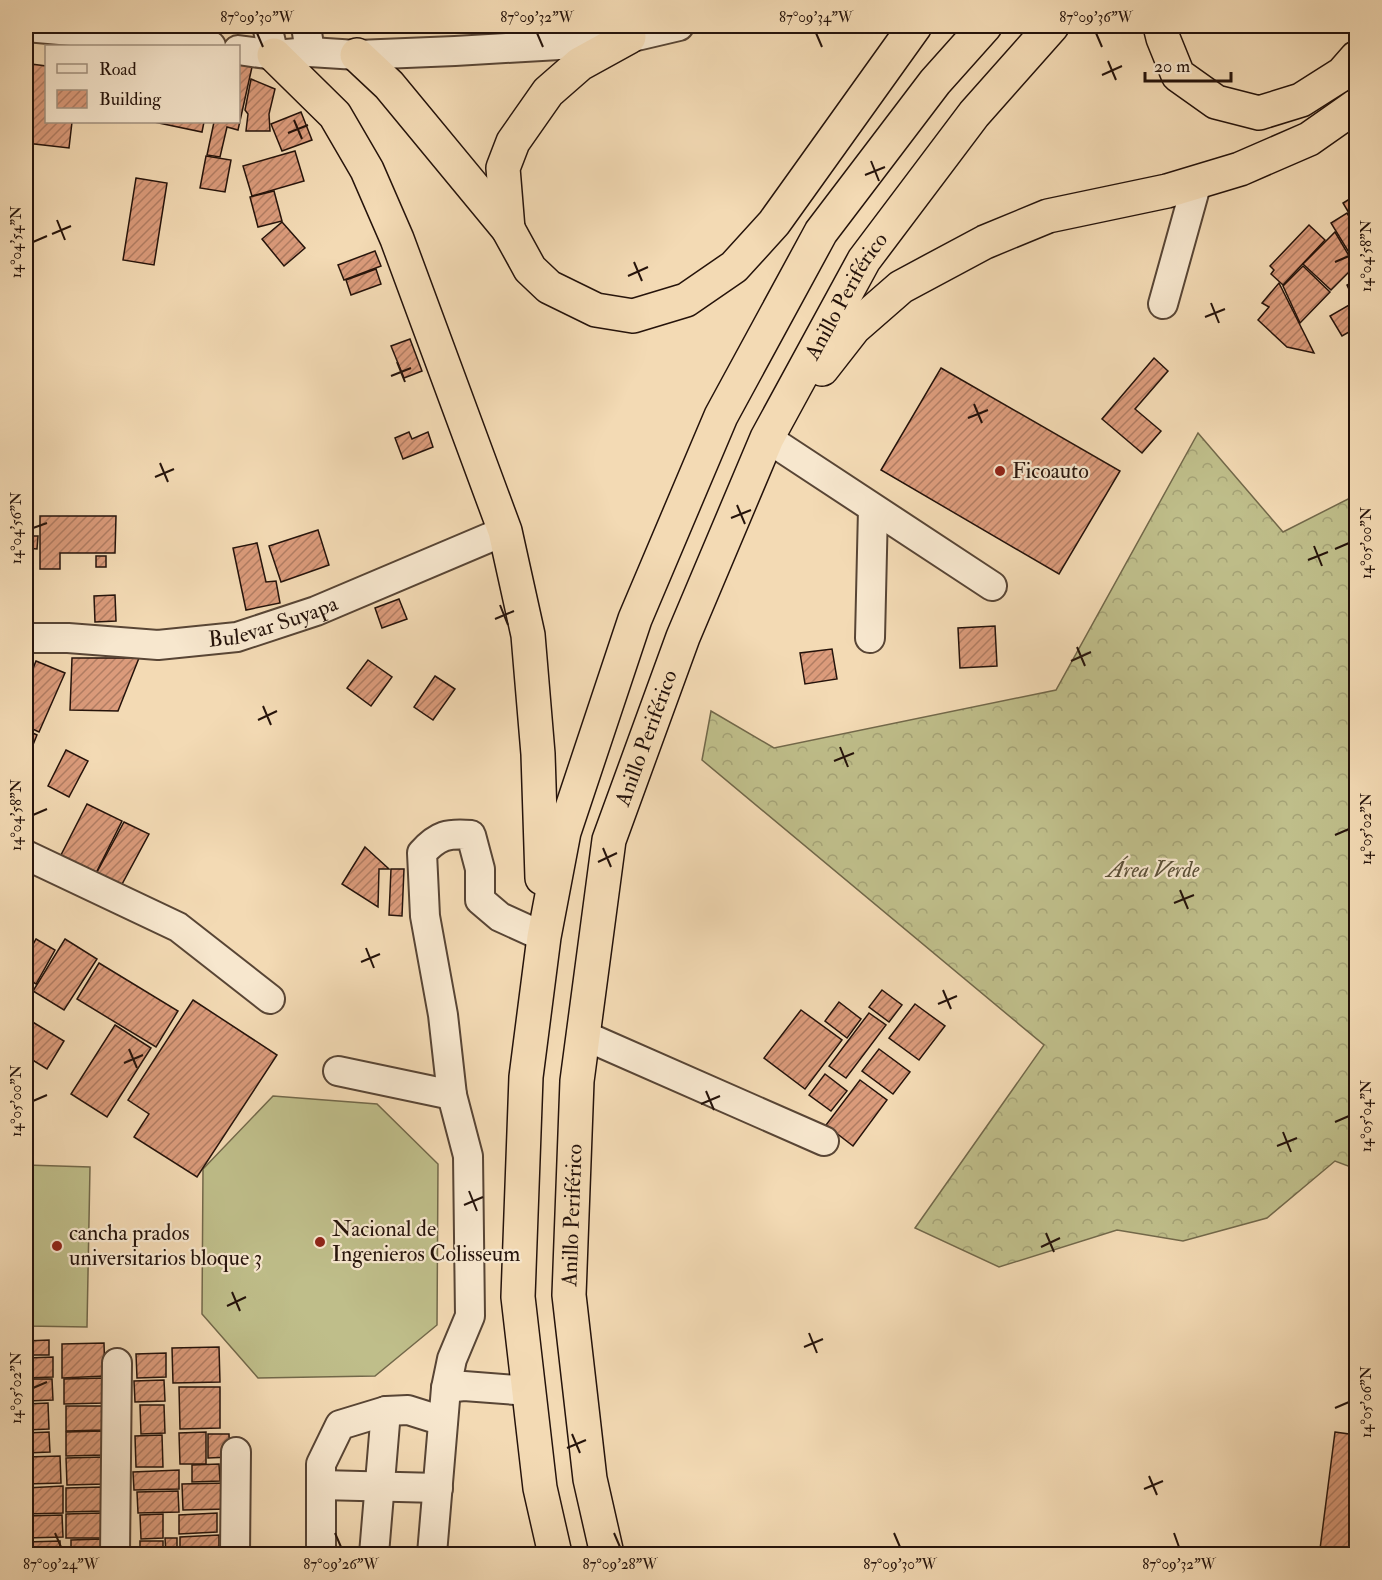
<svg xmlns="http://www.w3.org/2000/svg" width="1382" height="1580" font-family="'IM FELL Double Pica',serif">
<defs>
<pattern id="forest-crowns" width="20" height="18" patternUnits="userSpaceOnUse" patternTransform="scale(1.5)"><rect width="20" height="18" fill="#bfbe8a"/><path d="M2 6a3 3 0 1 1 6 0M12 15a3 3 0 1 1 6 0" fill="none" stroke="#a4a276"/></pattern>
<pattern id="building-hatch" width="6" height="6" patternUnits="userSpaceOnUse" patternTransform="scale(1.5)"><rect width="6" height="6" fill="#db9b7b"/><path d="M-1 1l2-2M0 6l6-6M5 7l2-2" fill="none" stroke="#b17d63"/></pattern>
</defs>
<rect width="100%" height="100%" fill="#f3dab4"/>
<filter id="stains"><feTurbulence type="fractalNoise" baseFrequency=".00333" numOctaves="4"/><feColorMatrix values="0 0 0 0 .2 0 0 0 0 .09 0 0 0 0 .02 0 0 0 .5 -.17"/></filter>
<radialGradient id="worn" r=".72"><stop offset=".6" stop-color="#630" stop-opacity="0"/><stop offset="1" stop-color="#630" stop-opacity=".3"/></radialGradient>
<!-- forest -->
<polygon fill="url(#forest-crowns)" stroke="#72684a" stroke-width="1.5" points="1198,433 1283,532 1356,495 1356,1169 1335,1161 1267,1218 1183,1241 1117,1230 999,1267 915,1228 1044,1045 702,760 711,711 774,748 1056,690"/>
<!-- garden -->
<g fill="#bfbe8a" stroke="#72684a" stroke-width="1.5">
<polygon points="273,1096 377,1104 438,1164 437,1325 375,1376 258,1378 202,1314 203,1169"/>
<polygon points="26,1165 90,1167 87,1327 26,1326"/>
</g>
<!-- building -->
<g fill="url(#building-hatch)" stroke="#25130b" stroke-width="1.5">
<polygon points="31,64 46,66 46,122 72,122 69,148 26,143 26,108"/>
<polygon points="238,64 252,67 238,130 227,127 220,157 207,155 214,122 238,122"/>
<polygon points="251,79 275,89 269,114 270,131 246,131 248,114 245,110"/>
<polygon points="301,112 312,140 282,151 271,124"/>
<polygon points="154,122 204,122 202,132"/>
<polygon points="295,151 304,181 252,196 243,166"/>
<polygon points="206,156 231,160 225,192 200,188"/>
<polygon points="136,178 167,183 154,265 123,260"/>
<polygon points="274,191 282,221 258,227 250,197"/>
<polygon points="1356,195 1356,225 1343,203"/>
<polygon points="1347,213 1356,228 1356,264 1331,223"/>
<polygon points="282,222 305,248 284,266 262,239"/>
<polygon points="1309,225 1325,240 1283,285 1271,274 1274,270 1270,266"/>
<polygon points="1335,232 1355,266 1331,290 1303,264"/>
<polygon points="375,251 381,266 344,280 338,265"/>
<polygon points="1303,266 1330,292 1300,323 1283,286"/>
<polygon points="376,269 381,284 351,295 346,280"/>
<polygon points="1356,275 1356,296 1353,298 1347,285 1353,282 1351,278"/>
<polygon points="1279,283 1314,353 1287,347 1258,320 1269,307 1262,303"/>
<polygon points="1356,301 1356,328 1342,336 1330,316"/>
<polygon points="410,339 422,371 404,378 391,346"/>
<polygon points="1154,358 1168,371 1135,409 1161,431 1142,453 1102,419"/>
<polygon points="941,368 1120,471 1059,574 881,470"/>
<polygon points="409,432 412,439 428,432 433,447 403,459 395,438"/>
<polygon points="40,516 116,516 115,553 60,553 60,569 40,569"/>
<polygon points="318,530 329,565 281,582 269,546"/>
<polygon points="26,536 38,536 37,549 26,548"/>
<polygon points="257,543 266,582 276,581 280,603 246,610 233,548"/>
<rect x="96" y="556" width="10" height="11"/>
<polygon points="115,595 116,621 95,622 94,596"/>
<polygon points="399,599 407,619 382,628 375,608"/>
<polygon points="995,626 997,666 960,668 958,628"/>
<polygon points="832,649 837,679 805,684 800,653"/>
<polygon points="72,658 139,658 118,711 70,710"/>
<polygon points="368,660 392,677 371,706 347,688"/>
<polygon points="36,661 65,673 39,732 26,726 26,686"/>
<polygon points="435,676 455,689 433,720 414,707"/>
<polygon points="26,730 37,735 26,762"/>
<polygon points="66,750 88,761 69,797 48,786"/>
<polygon points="87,804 122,821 96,873 61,855"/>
<polygon points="124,822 149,834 121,886 96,874"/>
<polygon points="365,847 389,869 379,869 378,907 342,884"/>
<polygon points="391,869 404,869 402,916 389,915"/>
<polygon points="36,939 55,950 36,984 26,978 26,957"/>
<polygon points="65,939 97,959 64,1010 33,991"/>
<polygon points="99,963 178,1011 156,1047 77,999"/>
<polygon points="882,990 902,1005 889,1022 869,1007"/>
<polygon points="193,1000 277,1055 197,1177 134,1137 149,1114 128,1100"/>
<polygon points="839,1002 861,1019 847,1038 825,1021"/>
<polygon points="915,1004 945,1026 919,1060 889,1038"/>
<polygon points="801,1010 842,1040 805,1089 764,1058"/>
<polygon points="869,1013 886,1025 846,1078 829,1066"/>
<polygon points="26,1018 64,1041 47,1069 26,1056"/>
<polygon points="115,1025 151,1048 107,1117 71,1094"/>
<polygon points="879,1049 910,1072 893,1094 862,1071"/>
<polygon points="825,1074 847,1091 831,1111 809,1095"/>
<polygon points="860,1080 887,1100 853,1146 826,1125"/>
<polygon points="49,1340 49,1355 26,1355 26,1341"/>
<polygon points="104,1343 105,1376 62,1378 62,1344"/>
<polygon points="219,1347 220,1382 173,1383 172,1348"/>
<polygon points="166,1353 166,1377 137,1378 136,1354"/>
<polygon points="53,1357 53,1377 27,1378 27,1358"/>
<polygon points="105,1378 105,1403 64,1404 64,1379"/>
<polygon points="27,1379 52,1379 53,1400 27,1401"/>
<polygon points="164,1380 165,1401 135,1402 134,1381"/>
<polygon points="179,1387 220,1387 220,1428 180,1429"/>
<polygon points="48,1403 49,1429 26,1430 26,1404"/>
<polygon points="140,1405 164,1405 165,1433 141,1434"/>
<polygon points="66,1406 104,1406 104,1430 66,1431"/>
<polygon points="103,1431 104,1455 66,1456 66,1432"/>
<polygon points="49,1432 50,1452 26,1453 26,1433"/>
<polygon points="206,1432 206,1464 180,1464 179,1433"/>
<polygon points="1335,1432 1356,1435 1356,1554 1320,1549"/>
<polygon points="208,1434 229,1434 230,1457 208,1458"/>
<polygon points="162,1435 163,1467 136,1467 135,1436"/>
<polygon points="60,1456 61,1483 26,1484 26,1457"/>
<polygon points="104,1457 105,1484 67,1485 66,1458"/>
<polygon points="219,1464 220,1481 192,1482 192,1465"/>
<polygon points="179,1470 179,1489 134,1490 133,1472"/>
<polygon points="228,1483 228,1509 183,1510 182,1484"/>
<polygon points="63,1486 63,1513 26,1514 26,1488"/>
<polygon points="103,1487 103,1511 66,1512 66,1488"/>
<polygon points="178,1491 179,1512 138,1513 137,1492"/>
<polygon points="101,1513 102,1538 66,1538 66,1514"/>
<polygon points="217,1513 217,1532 179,1534 179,1515"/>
<polygon points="163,1514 163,1538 141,1539 140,1515"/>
<polygon points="62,1515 63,1537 26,1538 26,1516"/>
<polygon points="219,1535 219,1554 180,1554 180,1537"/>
<polygon points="165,1538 177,1538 177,1554 166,1554"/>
<polygon points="103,1539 104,1554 71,1554 71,1540"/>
<polygon points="60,1541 60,1554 26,1554 26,1542"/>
<rect x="140" y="1541" width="23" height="13"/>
</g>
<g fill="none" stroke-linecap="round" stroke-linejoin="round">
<defs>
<g id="minor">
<polyline points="267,26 274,55"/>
<polyline points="306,26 310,52"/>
<polyline points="26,27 140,37 211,46"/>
<polyline points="238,50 274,55 310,52 357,55 455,51 611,42 679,26"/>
<polyline points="1163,304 1197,182"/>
<polyline points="767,438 992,586"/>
<path id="s1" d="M26,638H68L158,645L237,637L316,611L505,531"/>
<polyline points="870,638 873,509"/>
<polyline points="26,855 178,927 270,999"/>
<polyline points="583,1035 824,1141"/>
<polyline points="338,1071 452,1095"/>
<polyline points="446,1388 464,1386 529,1391"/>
<polyline points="321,1485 438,1488"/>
<polyline points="115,1554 117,1363"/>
<polyline points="235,1554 236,1452"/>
<polyline points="321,1554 321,1464 340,1425 386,1411 408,1410 443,1421"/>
<polyline points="374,1554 386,1411"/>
<path d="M432,1554L446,1388L452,1359L470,1316L468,1156L452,1095L443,1015L425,916L422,853C438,835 448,833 471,835L480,869V900L500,917L544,937"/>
</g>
<g id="highway">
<polyline points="1160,26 1163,38 1178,75 1216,102 1259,113 1301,100 1342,74 1356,58"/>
<polyline points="274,55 335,115 367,170 397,239 505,531 528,635 538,754 542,878"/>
<polyline points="357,55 389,85 508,229 530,269 549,287 596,310 633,316 686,300 734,267 774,223 915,26"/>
<polyline points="508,229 503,168 513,142 548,92 580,64 629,37"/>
<polyline points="822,369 854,328 901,287 985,242 1048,216 1167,191 1240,169 1309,139 1356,106"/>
<polyline points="555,1554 540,1488 518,1297 526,1077 544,937 564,832 635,619 721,416 821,232 935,82 985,26"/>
<path id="s2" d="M607,1554L590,1479L569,1295L577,1081L609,840L683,637L767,438L864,260L974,114L1052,26"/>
</g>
</defs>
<!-- minor casing -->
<use href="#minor" stroke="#584535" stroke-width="32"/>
<!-- highway casing -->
<use href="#highway" stroke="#25130b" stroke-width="36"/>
<!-- minor -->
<use href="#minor" stroke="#f7e7ce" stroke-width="28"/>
<!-- highway -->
<use href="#highway" stroke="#f3dab4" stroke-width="33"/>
</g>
<!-- ticks -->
<path fill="none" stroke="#25130b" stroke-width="2" d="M257,33L263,47M537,33L543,47M816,33L822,47M1096,33L1102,47M1108,61L1116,80M1102,75L1122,66M294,120L302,139M288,133L308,125M871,161L879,181M865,175L885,167M57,220L65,240M52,234L71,226M33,242L47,236M634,262L642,281M1335,262L1349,256M628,276L648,267M1211,303L1219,323M1205,317L1225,309M397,362L405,382M391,376L411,368M974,404L982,423M968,418L988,410M160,463L168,482M155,477L174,469M737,505L745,524M731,518L751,510M33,528L47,523M1314,546L1322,566M1335,549L1349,543M1308,560L1328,552M500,605L508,625M495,619L514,611M1077,647L1085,666M1071,661L1091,652M263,706L271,725M258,720L277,711M840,747L848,767M834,761L854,753M33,815L47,809M1335,835L1349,829M603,848L611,867M598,862L617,853M1180,890L1188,909M1174,903L1194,895M366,948L374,968M361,962L380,954M943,990L951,1009M938,1004L957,996M129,1049L137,1068M124,1063L143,1055M706,1091L714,1110M33,1101L47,1095M701,1104L720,1096M1335,1122L1349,1116M1283,1132L1291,1152M1277,1146L1297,1138M469,1191L477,1211M464,1205L483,1197M1046,1233L1054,1252M1041,1247L1060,1238M232,1292L240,1311M227,1306L246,1297M809,1333L817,1353M804,1347L823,1339M33,1388L47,1382M1335,1408L1349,1402M572,1434L580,1453M567,1448L586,1440M1149,1476L1157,1495M1144,1489L1163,1481M55,1533L61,1547M335,1533L341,1547M614,1533L620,1547M894,1533L900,1547M1174,1533L1179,1547"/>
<!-- markers -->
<g fill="#8f2418" stroke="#f7e7ce" stroke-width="2">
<circle cx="1000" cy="471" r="6"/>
<circle cx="320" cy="1242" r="6"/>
<circle cx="57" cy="1246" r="6"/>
</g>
<g text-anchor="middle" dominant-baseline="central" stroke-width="4.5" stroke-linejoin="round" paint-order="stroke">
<!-- street labels -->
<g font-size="22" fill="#25130b" stroke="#f7e7ce">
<text stroke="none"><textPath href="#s2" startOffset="1314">Anillo Periférico</textPath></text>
<text stroke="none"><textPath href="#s1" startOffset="250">Bulevar Suyapa</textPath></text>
<text stroke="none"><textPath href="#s2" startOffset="828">Anillo Periférico</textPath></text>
<text stroke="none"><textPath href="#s2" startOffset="342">Anillo Periférico</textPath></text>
</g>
<!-- poi labels -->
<g font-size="22" fill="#25130b" stroke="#f7e7ce" text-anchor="start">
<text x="1012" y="471">Ficoauto</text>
<text x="332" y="1229">Nacional de<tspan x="332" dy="25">Ingenieros Colisseum</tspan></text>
<text x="69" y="1233">cancha prados<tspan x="69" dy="25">universitarios bloque 3</tspan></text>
</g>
<!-- park labels -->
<g font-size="22" font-style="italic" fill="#5b4f37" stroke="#f7e7ce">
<text x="1153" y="870">Área Verde</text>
</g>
</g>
<!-- margin -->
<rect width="1382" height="1580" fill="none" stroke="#f3dab4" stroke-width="66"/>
<!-- legend -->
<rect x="45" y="45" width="195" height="78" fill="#f7e7ce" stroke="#a39280" stroke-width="1.5"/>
<rect x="57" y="64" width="30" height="9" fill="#f7e7ce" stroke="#a39280" stroke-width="1.5"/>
<text x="99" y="75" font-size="18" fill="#25130b">Road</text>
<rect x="57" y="90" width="30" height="18" fill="url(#building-hatch)" stroke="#a39280" stroke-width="1.5"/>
<text x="99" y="105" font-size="18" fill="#25130b">Building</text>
<!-- scale -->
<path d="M1145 72v9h86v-9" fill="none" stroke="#25130b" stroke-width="3"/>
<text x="1154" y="72" font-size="18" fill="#25130b" stroke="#f7e7ce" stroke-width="4.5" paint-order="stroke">20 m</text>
<rect x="33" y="33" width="1316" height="1514" fill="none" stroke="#25130b" stroke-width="2"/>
<g font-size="15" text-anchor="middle" fill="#25130b">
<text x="257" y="22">87°09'30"W</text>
<text x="537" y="22">87°09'32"W</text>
<text x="816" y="22">87°09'34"W</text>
<text x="1096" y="22">87°09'36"W</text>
<text transform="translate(16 242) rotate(-90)" y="5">14°04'54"N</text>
<text transform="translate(1366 256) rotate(-90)" y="5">14°04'58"N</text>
<text transform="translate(16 528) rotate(-90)" y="5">14°04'56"N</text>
<text transform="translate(1366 543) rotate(-90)" y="5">14°05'00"N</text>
<text transform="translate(16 815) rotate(-90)" y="5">14°04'58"N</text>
<text transform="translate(1366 829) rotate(-90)" y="5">14°05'02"N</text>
<text transform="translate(16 1101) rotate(-90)" y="5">14°05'00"N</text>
<text transform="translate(1366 1116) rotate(-90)" y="5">14°05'04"N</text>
<text transform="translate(16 1388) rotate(-90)" y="5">14°05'02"N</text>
<text transform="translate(1366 1402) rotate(-90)" y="5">14°05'06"N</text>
<text x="61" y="1569">87°09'24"W</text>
<text x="341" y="1569">87°09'26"W</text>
<text x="620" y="1569">87°09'28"W</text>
<text x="900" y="1569">87°09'30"W</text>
<text x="1179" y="1569">87°09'32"W</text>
</g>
<rect width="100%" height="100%" filter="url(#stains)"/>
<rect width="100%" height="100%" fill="url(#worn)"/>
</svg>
